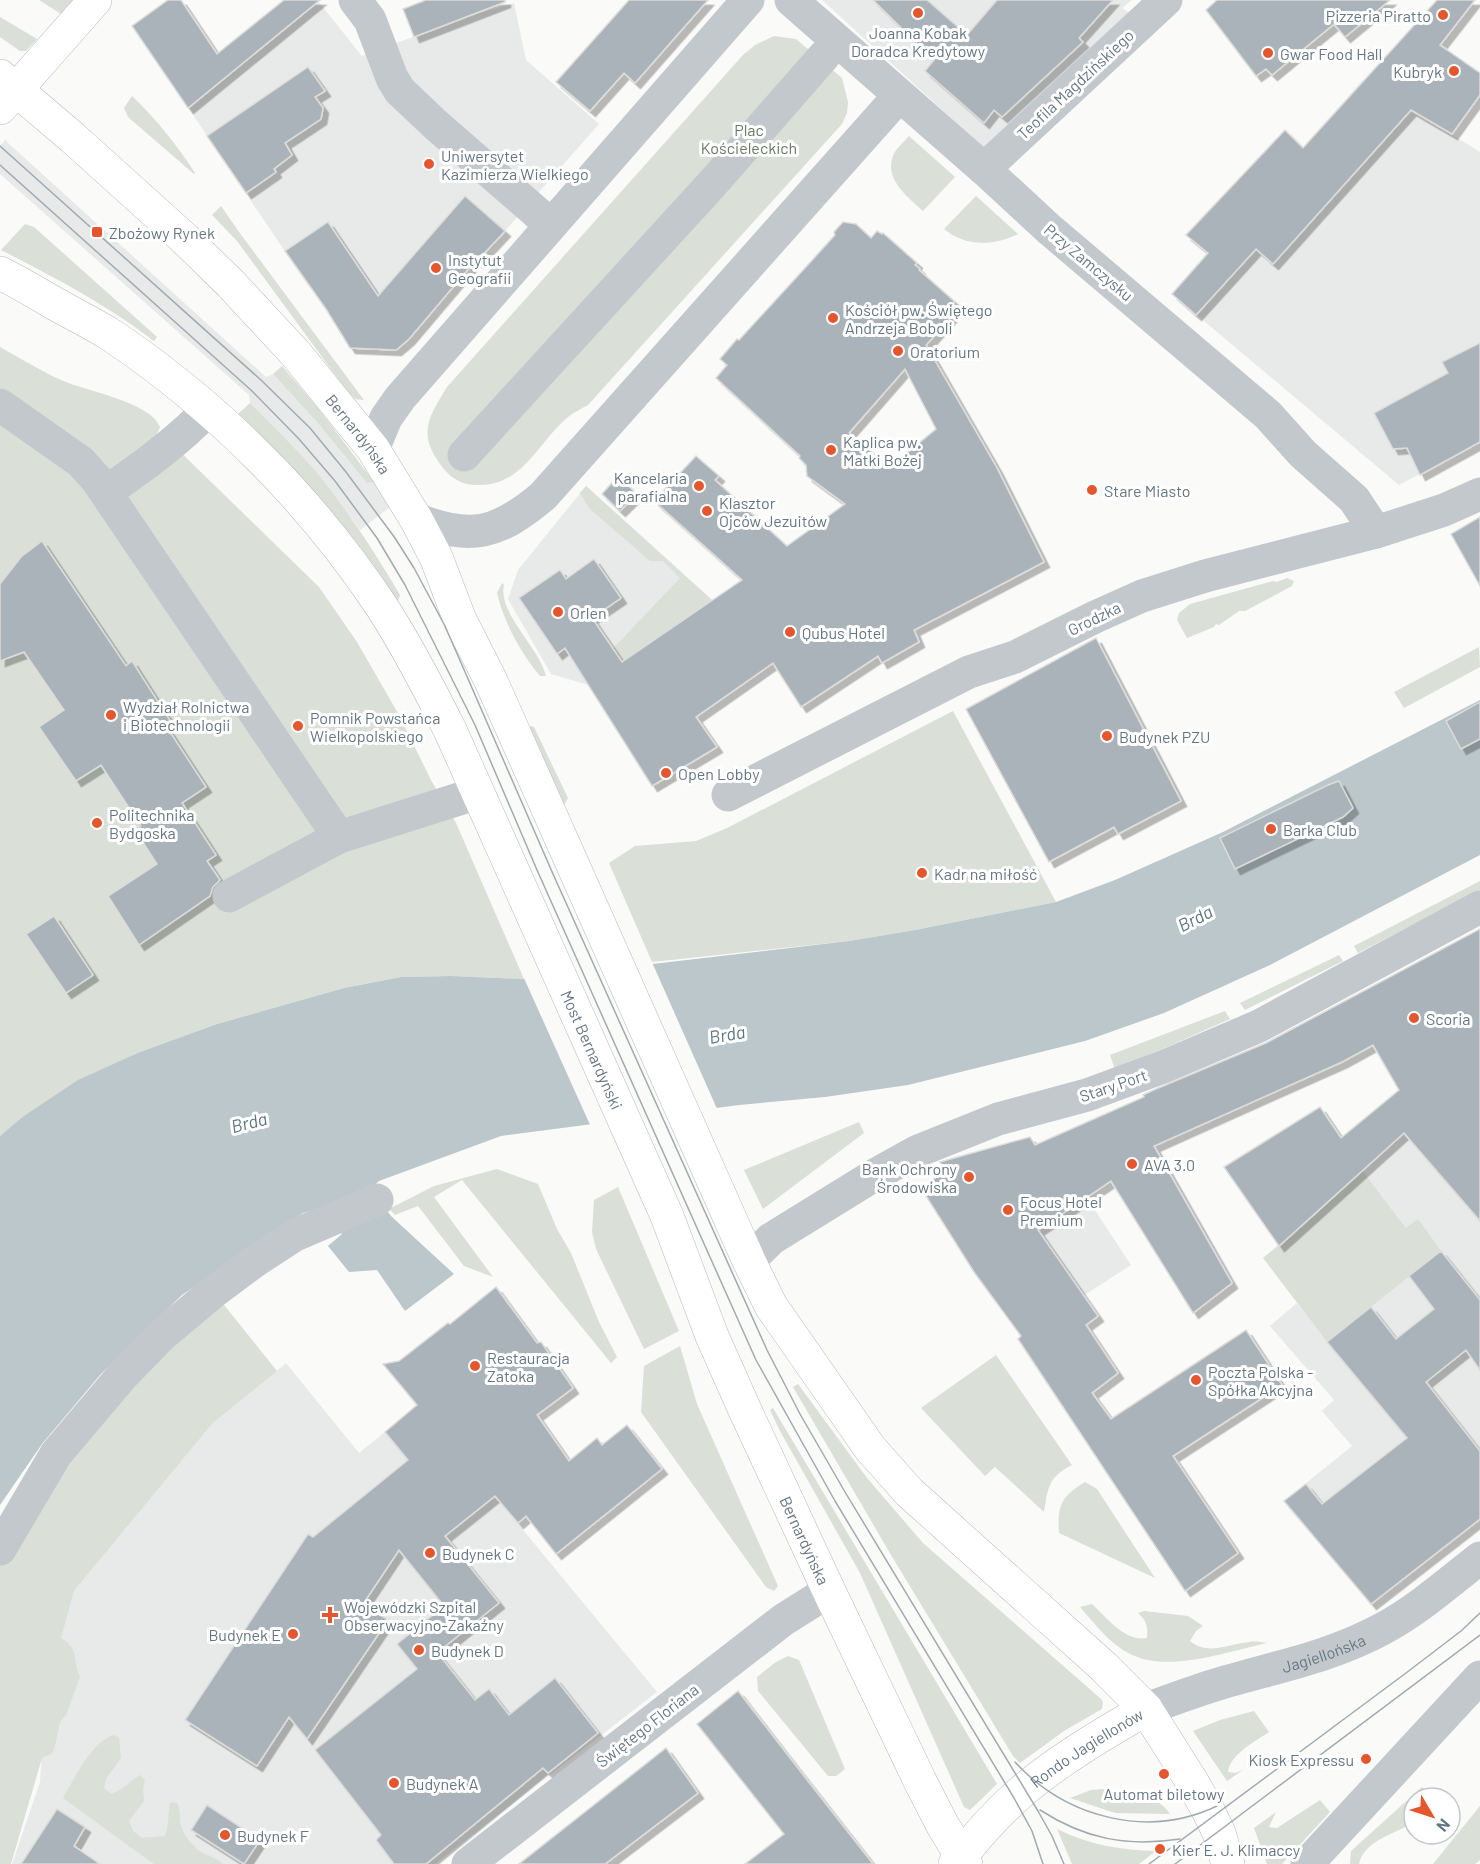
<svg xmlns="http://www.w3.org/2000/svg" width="1480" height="1864" font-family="Barlow,sans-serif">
<defs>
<filter id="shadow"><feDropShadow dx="5.5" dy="5.5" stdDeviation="0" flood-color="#0004"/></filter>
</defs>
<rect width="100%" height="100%" fill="#fafaf8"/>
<!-- built -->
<g fill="#e8e9e9">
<polygon points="822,0 1132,0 1122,8 1131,14 984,148"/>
<polygon points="318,1 362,56 466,17 514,3 526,60 599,124 505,231 476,262 475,261 447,292 447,295 446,294 403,342 404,343 402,345 396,343 395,350 353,348 352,342 346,342 335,323 333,324 334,320 310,286 309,287 189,109"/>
<polygon points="1363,80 1480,152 1480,442 1399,485 1172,294"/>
<polygon points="6,139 7,142 266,377 273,374 317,422 367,483 374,482 390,507 360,530 325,483 292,446 250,403 249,395 0,174 0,146"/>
<polygon points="586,486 712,600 588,685 551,674 508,599 518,570"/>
<polygon points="1419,1119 1480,1122 1480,1519 1371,1604 1284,1501 1352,1446 1322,1411 1334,1400 1270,1326 1297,1303 1327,1342 1440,1251 1406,1228 1362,1170"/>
<polygon points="1030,1137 1077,1203 1087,1198 1131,1265 1021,1336 974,1272 926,1196 930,1182 945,1171"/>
<polygon points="286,1363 359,1453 385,1432 460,1524 495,1496 657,1692 435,1864 12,1864 40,1782 46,1688 74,1591 212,1424"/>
</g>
<!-- green -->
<g fill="#dadfd7">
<polygon points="39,0 74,0 61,14"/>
<polygon points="0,17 37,39 26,51 20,51 0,37"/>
<path d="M774,36L796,39L842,78L848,102L847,113L842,124L588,405C581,409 574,412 568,417C537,443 523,487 476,485C458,485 445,473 436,458C418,430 432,412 447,387L743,55L755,45Z"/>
<path d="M132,96C156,119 177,145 195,173L194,174L128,117L124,108Z"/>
<path d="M909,136L955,177L923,211C909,198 886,181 892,159C894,150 903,143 909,136Z"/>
<path d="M976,196L1018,234C994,246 965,247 944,229Z"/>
<polygon points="221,206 239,232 364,400 355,399 347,391 237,241 212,215"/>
<path d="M25,224L34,227L157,337L154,341C107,305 54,277 1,250Z"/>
<path d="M0,347C20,358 41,371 61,380C85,391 151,402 160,427L157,434L170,442L319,587L357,642L399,715L431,780L456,823L524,979L451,976L401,977L344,988L217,1024L140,1052L21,1118L0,1136Z"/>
<polygon points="282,366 318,408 374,482 367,483 317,422 273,374"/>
<path d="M250,403C276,429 303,455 326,484C353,519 377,556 400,595L398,601C350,532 298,473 238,414Z"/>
<polygon points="586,486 712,600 588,685 589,674 680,578 663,561 650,561 589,508 580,493"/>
<polygon points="1287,578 1294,581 1292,586 1245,611 1239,611 1219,625 1216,624 1214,627 1187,638 1177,620 1179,613 1190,604 1273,581 1277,582"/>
<path d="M502,583L504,585C497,612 539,647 546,676H540C521,653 504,623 497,593Z"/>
<polygon points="1479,647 1480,667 1404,708 1394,692"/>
<polygon points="953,711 1056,902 915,930 849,941 652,962 609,863 635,846 696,841 727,828"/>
<polygon points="531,726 534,727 568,798 565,804 564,804 529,728"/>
<polygon points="1480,881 1480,890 1358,953 1354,946"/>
<polygon points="1339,955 1343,961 1245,1010 1240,1003"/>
<polygon points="1225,1011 1230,1019 1115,1070 1110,1055"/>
<polygon points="859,1122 864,1133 763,1209 744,1170"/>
<polygon points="497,1169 538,1184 557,1229 571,1253 599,1322 617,1357 611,1363 462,1180 434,1197 493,1277 464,1266 418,1206 395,1215 389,1209 434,1186"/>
<polygon points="1362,1170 1406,1228 1418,1219 1441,1251 1327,1342 1263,1258 1316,1214"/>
<polygon points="618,1187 679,1331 644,1349 596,1249 592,1232 594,1200"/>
<path d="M220,1300L277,1371L212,1424L74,1591L61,1638C80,1649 72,1659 80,1677L66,1715L60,1722L54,1750L51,1754L42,1758L11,1864H0V1561L107,1410Z"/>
<polygon points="680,1346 697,1404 778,1586 774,1591 766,1587 641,1412 644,1366"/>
<path d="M996,1355L1072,1465C1048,1477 1048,1488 1044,1512L995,1467L985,1476L921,1408Z"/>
<polygon points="798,1384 867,1478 923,1543 1101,1699 1103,1702 1102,1709 1064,1731 1020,1763 1013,1756 891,1555 793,1387"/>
<polygon points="773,1408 997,1784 970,1810 964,1807 860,1573 780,1431 770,1410"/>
<path d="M1085,1482L1097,1489L1155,1578L1059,1533C1057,1505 1061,1497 1085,1482Z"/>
<path d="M1092,1604C1107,1618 1125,1642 1147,1638C1148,1627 1147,1621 1138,1613L1144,1611L1188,1616L1203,1626L1196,1631L1190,1641C1208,1656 1228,1644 1249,1642C1255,1641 1261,1642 1267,1643C1230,1651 1171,1672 1135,1656C1112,1647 1096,1625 1080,1607Z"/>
<polygon points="788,1656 799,1660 845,1769 836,1776 828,1776 758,1691 757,1677 776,1662"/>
<path d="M1254,1711L1269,1732C1255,1742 1230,1754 1228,1772L1235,1773L1243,1770L1227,1781L1193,1731L1220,1720Z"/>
<path d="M114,1735L119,1738L121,1758L106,1779L104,1788L111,1794C124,1790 129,1781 140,1775L145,1780L143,1788L144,1801L129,1821L133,1831L142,1838L165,1836C169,1825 168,1814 170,1802L177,1803C182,1812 178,1818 181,1826C183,1834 192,1845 198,1850C206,1856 214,1856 223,1864H154L63,1798C74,1779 92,1741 114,1735Z"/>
<path d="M1422,1787L1429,1793L1430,1798H1414V1822C1396,1834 1364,1840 1359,1864H1350L1351,1851Z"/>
<path d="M1103,1789C1126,1789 1156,1793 1170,1814L1115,1813L1070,1798L1091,1790Z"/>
<polygon points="1320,1800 1330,1812 1282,1864 1267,1864 1254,1828 1276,1812 1269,1827 1277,1828"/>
<polygon points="1480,1806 1480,1860 1475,1864 1433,1864"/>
<path d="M1057,1829C1089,1845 1121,1850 1156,1851L1139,1864H1072Z"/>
</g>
<!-- water -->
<path fill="#bbc7cb" d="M1480,700V855L1270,965L1164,1013L1085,1041L908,1085L825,1097L739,1105L501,1136L379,1181L373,1186L372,1194L392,1217L454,1274L405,1311L377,1270L349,1272L328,1246L342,1234C329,1216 327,1204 303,1213L182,1295L100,1375L42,1444L0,1505V1136L21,1118L78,1080L140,1052L217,1024L344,988L401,977L451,976L524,979L849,941L915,930L1056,902L1115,880L1223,832Z"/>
<!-- pier -->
<polygon fill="#fafaf8" points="651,960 718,1111 591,1127 523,976"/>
<!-- building -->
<g fill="#aab3b9" stroke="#dcdcda" stroke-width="1.5" fill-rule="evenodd" filter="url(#shadow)">
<polygon points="168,0 181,0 217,54 284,0 320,0 188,108 132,26"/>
<polygon points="426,0 505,0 505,2 414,37 403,9"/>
<polygon points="629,0 708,0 635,83 624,73 590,111 556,82"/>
<polygon points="873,0 927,0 967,35 997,0 1113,0 1079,38 1083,42 1002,117 994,110 984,123 925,71 934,60"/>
<polygon points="1217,0 1390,0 1345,37 1334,24 1272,75 1266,69 1256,76 1206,10"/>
<polygon points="1437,0 1475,0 1440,45 1480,73 1480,95 1452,134 1411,110 1273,264 1256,249 1196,315 1172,294 1208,253 1186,235 1285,130 1303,148"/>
<polygon points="308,67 325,91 315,97 323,108 321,119 285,143 292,155 274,169 276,172 246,193 207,136"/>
<polygon points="465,196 505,231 476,262 475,261 409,339 396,350 350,348 326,309 285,251 328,222 378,296"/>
<path d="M843,222L856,224L871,238L877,231L882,234L883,233L917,263L915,265L920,269L919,270L954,301L951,317L926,345L997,468L1044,562L914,630L919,642L882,663L878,656L801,707L773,663L696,717L717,747L652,786L565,648L557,654L519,598L560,570L566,579L594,559L621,598L592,618L622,662L742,580L654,501L696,456L719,476L715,480L787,546L845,504L807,476L806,465L799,458L800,456L716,378L727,365L720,359L737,339L739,340L806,267L835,235L834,232ZM905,369L936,429L890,467L849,433Z"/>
<polygon points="1480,343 1480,442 1420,475 1407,448 1393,449 1374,413 1448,373 1442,362"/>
<polygon points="618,476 637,494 620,511 602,494"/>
<polygon points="1480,517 1480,586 1451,534"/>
<polygon points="42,541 126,666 132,661 171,722 166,726 206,787 182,803 216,855 207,861 220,880 213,887 210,896 139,945 108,896 157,864 135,830 141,826 101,765 76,781 39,727 64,710 24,652 0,661 0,584 21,557"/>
<polygon points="1096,638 1181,801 1118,834 1114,827 1049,862 966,709"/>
<polygon points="1480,702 1480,739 1461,749 1446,721"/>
<polygon points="1339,781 1353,808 1343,817 1235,869 1220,838 1328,785"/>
<polygon points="54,916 93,975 66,993 26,934"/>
<polygon points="1480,929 1480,1221 1404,1133 1279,1246 1224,1167 1320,1107 1341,1138 1399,1090 1373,1045 1342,1062 1154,1146 1232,1283 1193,1313 1111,1181 1038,1230 1098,1316 1086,1325 1118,1373 1092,1393 1111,1419 1246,1330 1282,1385 1173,1456 1238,1553 1185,1591 1018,1339 1021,1336 974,1272 926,1196 930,1182 945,1171 940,1162 1030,1137 1035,1145 1144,1097 1143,1095 1156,1089 1266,1043"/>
<polygon points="1441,1251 1480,1300 1480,1370 1466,1350 1426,1382 1480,1451 1480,1519 1371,1604 1284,1501 1306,1484 1322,1504 1407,1438 1327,1342 1371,1307 1396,1339 1434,1309 1409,1276"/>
<polygon points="496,1287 537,1343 541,1342 573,1388 537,1415 569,1461 597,1438 602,1445 627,1425 662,1469 556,1554 526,1516 518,1523 495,1496 445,1536 499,1603 438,1652 440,1656 475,1700 489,1689 509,1715 555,1678 598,1733 548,1773 543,1768 426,1864 394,1864 376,1840 381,1835 315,1750 417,1669 397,1644 444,1606 399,1550 363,1604 388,1620 307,1739 289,1717 257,1766 185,1720 308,1534 313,1537 408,1460 385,1432 417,1405 383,1364 399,1361 448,1323 450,1324"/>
<polygon points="738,1691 811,1785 873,1864 745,1864 784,1834 697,1724"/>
<polygon points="666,1748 698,1793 605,1864 519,1864"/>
<polygon points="207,1805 260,1840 244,1864 191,1830"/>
<polygon points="57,1809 85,1827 74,1846 100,1864 21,1864"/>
</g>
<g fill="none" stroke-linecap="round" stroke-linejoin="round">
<defs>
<g id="major">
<path id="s2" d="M0,76L73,138L185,239L231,284L296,354L373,449L416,519L436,557L460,620L491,681L749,1261L771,1306L870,1448L909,1492L1104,1667L1146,1709L1191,1780L1208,1810L1219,1833L1228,1864"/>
<polyline points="0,108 95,0"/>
<path id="s3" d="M0,273C18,282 35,292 52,302C71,313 92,323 111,335C218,407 311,500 382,607C407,646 429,688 450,730L667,1216L712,1336L744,1408L829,1591L920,1781L942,1824L966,1864"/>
<path id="s4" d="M955,1864C974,1839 996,1814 1020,1793C1057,1761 1103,1734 1146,1709"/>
</g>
</defs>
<!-- major casing -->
<use href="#major" stroke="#b5babe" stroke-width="34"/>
<!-- minor -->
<g stroke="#c3c8cc" stroke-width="33">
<polyline points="355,0 370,20 392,78 400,91 436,125 551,225"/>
<polyline points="791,0 984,169 1049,229 1268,415 1303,454 1354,499 1376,532"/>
<polyline points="984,169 1166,0"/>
<polyline points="0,405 81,462 97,480 339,837"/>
<polyline points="373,449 386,418 400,398 748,0"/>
<polyline points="464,455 712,184 824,56"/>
<path d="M106,492C143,467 177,442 208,410"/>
<path d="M416,519C471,541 498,534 543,496L899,96"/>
<polyline points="728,795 969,672 1015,657 1095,617 1142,596 1205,576 1376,532 1444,510 1480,494"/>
<polyline points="229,896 339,837 478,793"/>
<polyline points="749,1261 771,1239 873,1176 918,1151 998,1119 1087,1095 1163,1067 1259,1026 1480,907"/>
<polyline points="0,1549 56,1454 122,1376 162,1335 212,1293 255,1261 295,1235 377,1200"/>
<path id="s1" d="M1146,1709C1169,1701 1192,1692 1215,1685C1274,1667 1329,1658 1384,1628C1419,1609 1449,1582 1480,1558"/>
<polyline points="468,1864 783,1620 829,1591"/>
<polyline points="1307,1864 1480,1677"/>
</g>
<!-- major -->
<use href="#major" stroke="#fff" stroke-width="33"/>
<!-- tram -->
<g stroke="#a2aab0" stroke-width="1.5">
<polyline points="0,146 262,381 310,428 346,472 395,538 414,568 445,626 553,874 767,1350 800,1414 845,1492 1038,1811 1052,1836 1064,1864"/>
<polyline points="0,165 252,391 299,439 335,481 377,538 405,585 475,725 537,870 756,1360 835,1501 1014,1798 1032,1831 1043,1864"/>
<path d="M1015,1762C1066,1818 1148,1839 1217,1806"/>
<path d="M1040,1810C1085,1839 1127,1847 1180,1839"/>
<polyline points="1149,1864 1406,1673 1461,1631 1480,1613"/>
<polyline points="1175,1864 1480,1635"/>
</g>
</g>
<!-- markers -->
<g fill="#e4572e" stroke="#fff" stroke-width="2">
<circle cx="918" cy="13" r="6"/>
<circle cx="1443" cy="15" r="6"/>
<circle cx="1268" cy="53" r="6"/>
<circle cx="1454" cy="71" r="6"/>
<circle cx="429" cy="164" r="6"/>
<rect x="91" y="226" width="12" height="12" rx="3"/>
<circle cx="436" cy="268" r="6"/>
<circle cx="833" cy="318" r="6"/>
<circle cx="898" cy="351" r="6"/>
<circle cx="831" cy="450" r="6"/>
<circle cx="699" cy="486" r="6"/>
<circle cx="1092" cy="490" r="6"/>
<circle cx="707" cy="511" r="6"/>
<circle cx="558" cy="612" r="6"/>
<circle cx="790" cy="632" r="6"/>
<circle cx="111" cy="715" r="6"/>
<circle cx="298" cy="726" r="6"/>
<circle cx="1107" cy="736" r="6"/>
<circle cx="666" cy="773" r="6"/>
<circle cx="97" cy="823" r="6"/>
<circle cx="1271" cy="829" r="6"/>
<circle cx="922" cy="873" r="6"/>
<circle cx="1414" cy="1018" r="6"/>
<circle cx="1132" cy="1164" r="6"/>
<circle cx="969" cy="1177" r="6"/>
<circle cx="1008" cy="1210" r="6"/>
<circle cx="475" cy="1366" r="6"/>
<circle cx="1196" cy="1380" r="6"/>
<circle cx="430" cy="1553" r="6"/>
<path d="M327 1606h6v6h6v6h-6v6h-6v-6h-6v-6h6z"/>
<circle cx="293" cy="1634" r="6"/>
<circle cx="419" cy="1650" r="6"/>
<circle cx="1366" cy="1759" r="6"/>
<circle cx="1164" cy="1774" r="6"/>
<circle cx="394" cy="1783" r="6"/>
<circle cx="225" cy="1835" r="6"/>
<circle cx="1160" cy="1849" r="6"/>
</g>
<g text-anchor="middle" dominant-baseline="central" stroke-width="6" stroke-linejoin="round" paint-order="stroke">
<!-- poi labels -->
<g font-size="16" fill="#657683" stroke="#fff" text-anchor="start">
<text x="1431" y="15" text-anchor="end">Pizzeria Piratto</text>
<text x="918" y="32" text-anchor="middle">Joanna Kobak<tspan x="918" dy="18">Doradca Kredytowy</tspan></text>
<text x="1280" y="53">Gwar Food Hall</text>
<text x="1442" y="71" text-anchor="end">Kubryk</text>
<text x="441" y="155">Uniwersytet<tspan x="441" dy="18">Kazimierza Wielkiego</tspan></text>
<text x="109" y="232">Zbożowy Rynek</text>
<text x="448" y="259">Instytut<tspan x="448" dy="18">Geografii</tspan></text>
<text x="845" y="309">Kościół pw. Świętego<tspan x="845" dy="18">Andrzeja Boboli</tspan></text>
<text x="910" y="351">Oratorium</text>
<text x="843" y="441">Kaplica pw.<tspan x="843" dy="18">Matki Bożej</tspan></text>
<text x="687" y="477" text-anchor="end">Kancelaria<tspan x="687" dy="18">parafialna</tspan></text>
<text x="1104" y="490">Stare Miasto</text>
<text x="719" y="502">Klasztor<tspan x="719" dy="18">Ojców Jezuitów</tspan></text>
<text x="570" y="612">Orlen</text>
<text x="802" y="632">Qubus Hotel</text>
<text x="123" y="706">Wydział Rolnictwa<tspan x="123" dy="18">i Biotechnologii</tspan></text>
<text x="310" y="717">Pomnik Powstańca<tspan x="310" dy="18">Wielkopolskiego</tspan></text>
<text x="1119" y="736">Budynek PZU</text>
<text x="678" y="773">Open Lobby</text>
<text x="109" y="814">Politechnika<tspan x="109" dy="18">Bydgoska</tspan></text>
<text x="1283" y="829">Barka Club</text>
<text x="934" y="873">Kadr na miłość</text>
<text x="1426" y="1018">Scoria</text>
<text x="1144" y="1164">AVA 3.0</text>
<text x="957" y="1168" text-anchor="end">Bank Ochrony<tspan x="957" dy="18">Środowiska</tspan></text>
<text x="1020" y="1201">Focus Hotel<tspan x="1020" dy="18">Premium</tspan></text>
<text x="487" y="1357">Restauracja<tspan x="487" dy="18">Zatoka</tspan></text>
<text x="1208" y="1371">Poczta Polska -<tspan x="1208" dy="18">Spółka Akcyjna</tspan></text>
<text x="442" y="1553">Budynek C</text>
<text x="344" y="1606">Wojewódzki Szpital<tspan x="344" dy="18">Obserwacyjno-Zakaźny</tspan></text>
<text x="281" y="1634" text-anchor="end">Budynek E</text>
<text x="431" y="1650">Budynek D</text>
<text x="1354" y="1759" text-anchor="end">Kiosk Expressu</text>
<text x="406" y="1783">Budynek A</text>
<text x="1164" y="1793" text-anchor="middle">Automat biletowy</text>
<text x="237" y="1835">Budynek F</text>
<text x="1172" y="1849">Kier E. J. Klimaccy</text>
</g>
<!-- street labels -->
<g font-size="16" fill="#657683" stroke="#fff">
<text transform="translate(1075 84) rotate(-43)">Teofila Magdzińskiego</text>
<text transform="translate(1089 262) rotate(40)">Przy Zamczysku</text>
<text stroke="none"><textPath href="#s2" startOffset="508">Bernardyńska</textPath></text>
<text transform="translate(1094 618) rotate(-26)">Grodzka</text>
<text stroke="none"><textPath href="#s3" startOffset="1004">Most Bernardyński</textPath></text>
<text transform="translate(1113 1085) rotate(-19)">Stary Port</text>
<text stroke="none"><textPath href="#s3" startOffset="1539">Bernardyńska</textPath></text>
<text stroke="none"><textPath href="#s1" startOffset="186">Jagiellońska</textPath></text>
<text transform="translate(647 1725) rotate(-38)">Świętego Floriana</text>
<text stroke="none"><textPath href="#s4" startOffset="177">Rondo Jagiellonów</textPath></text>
</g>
<!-- park labels -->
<g font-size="16" fill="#687a64" stroke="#fff">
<text x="749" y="129">Plac<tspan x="749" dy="18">Kościeleckich</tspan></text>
</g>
<!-- water labels -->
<g font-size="18" font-style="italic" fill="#60757c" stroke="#fff">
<text transform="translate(1195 918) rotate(-27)">Brda</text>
<text transform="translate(727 1034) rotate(-10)">Brda</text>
<text transform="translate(249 1122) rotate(-14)">Brda</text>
</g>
</g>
<!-- north arrow -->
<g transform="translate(1432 1816) rotate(129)"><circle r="28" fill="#ffffff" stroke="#c1c8cd" stroke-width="1.5"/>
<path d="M0-4.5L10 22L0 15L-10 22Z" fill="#e4572e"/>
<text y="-9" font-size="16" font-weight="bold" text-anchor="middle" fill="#657683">N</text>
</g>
</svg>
